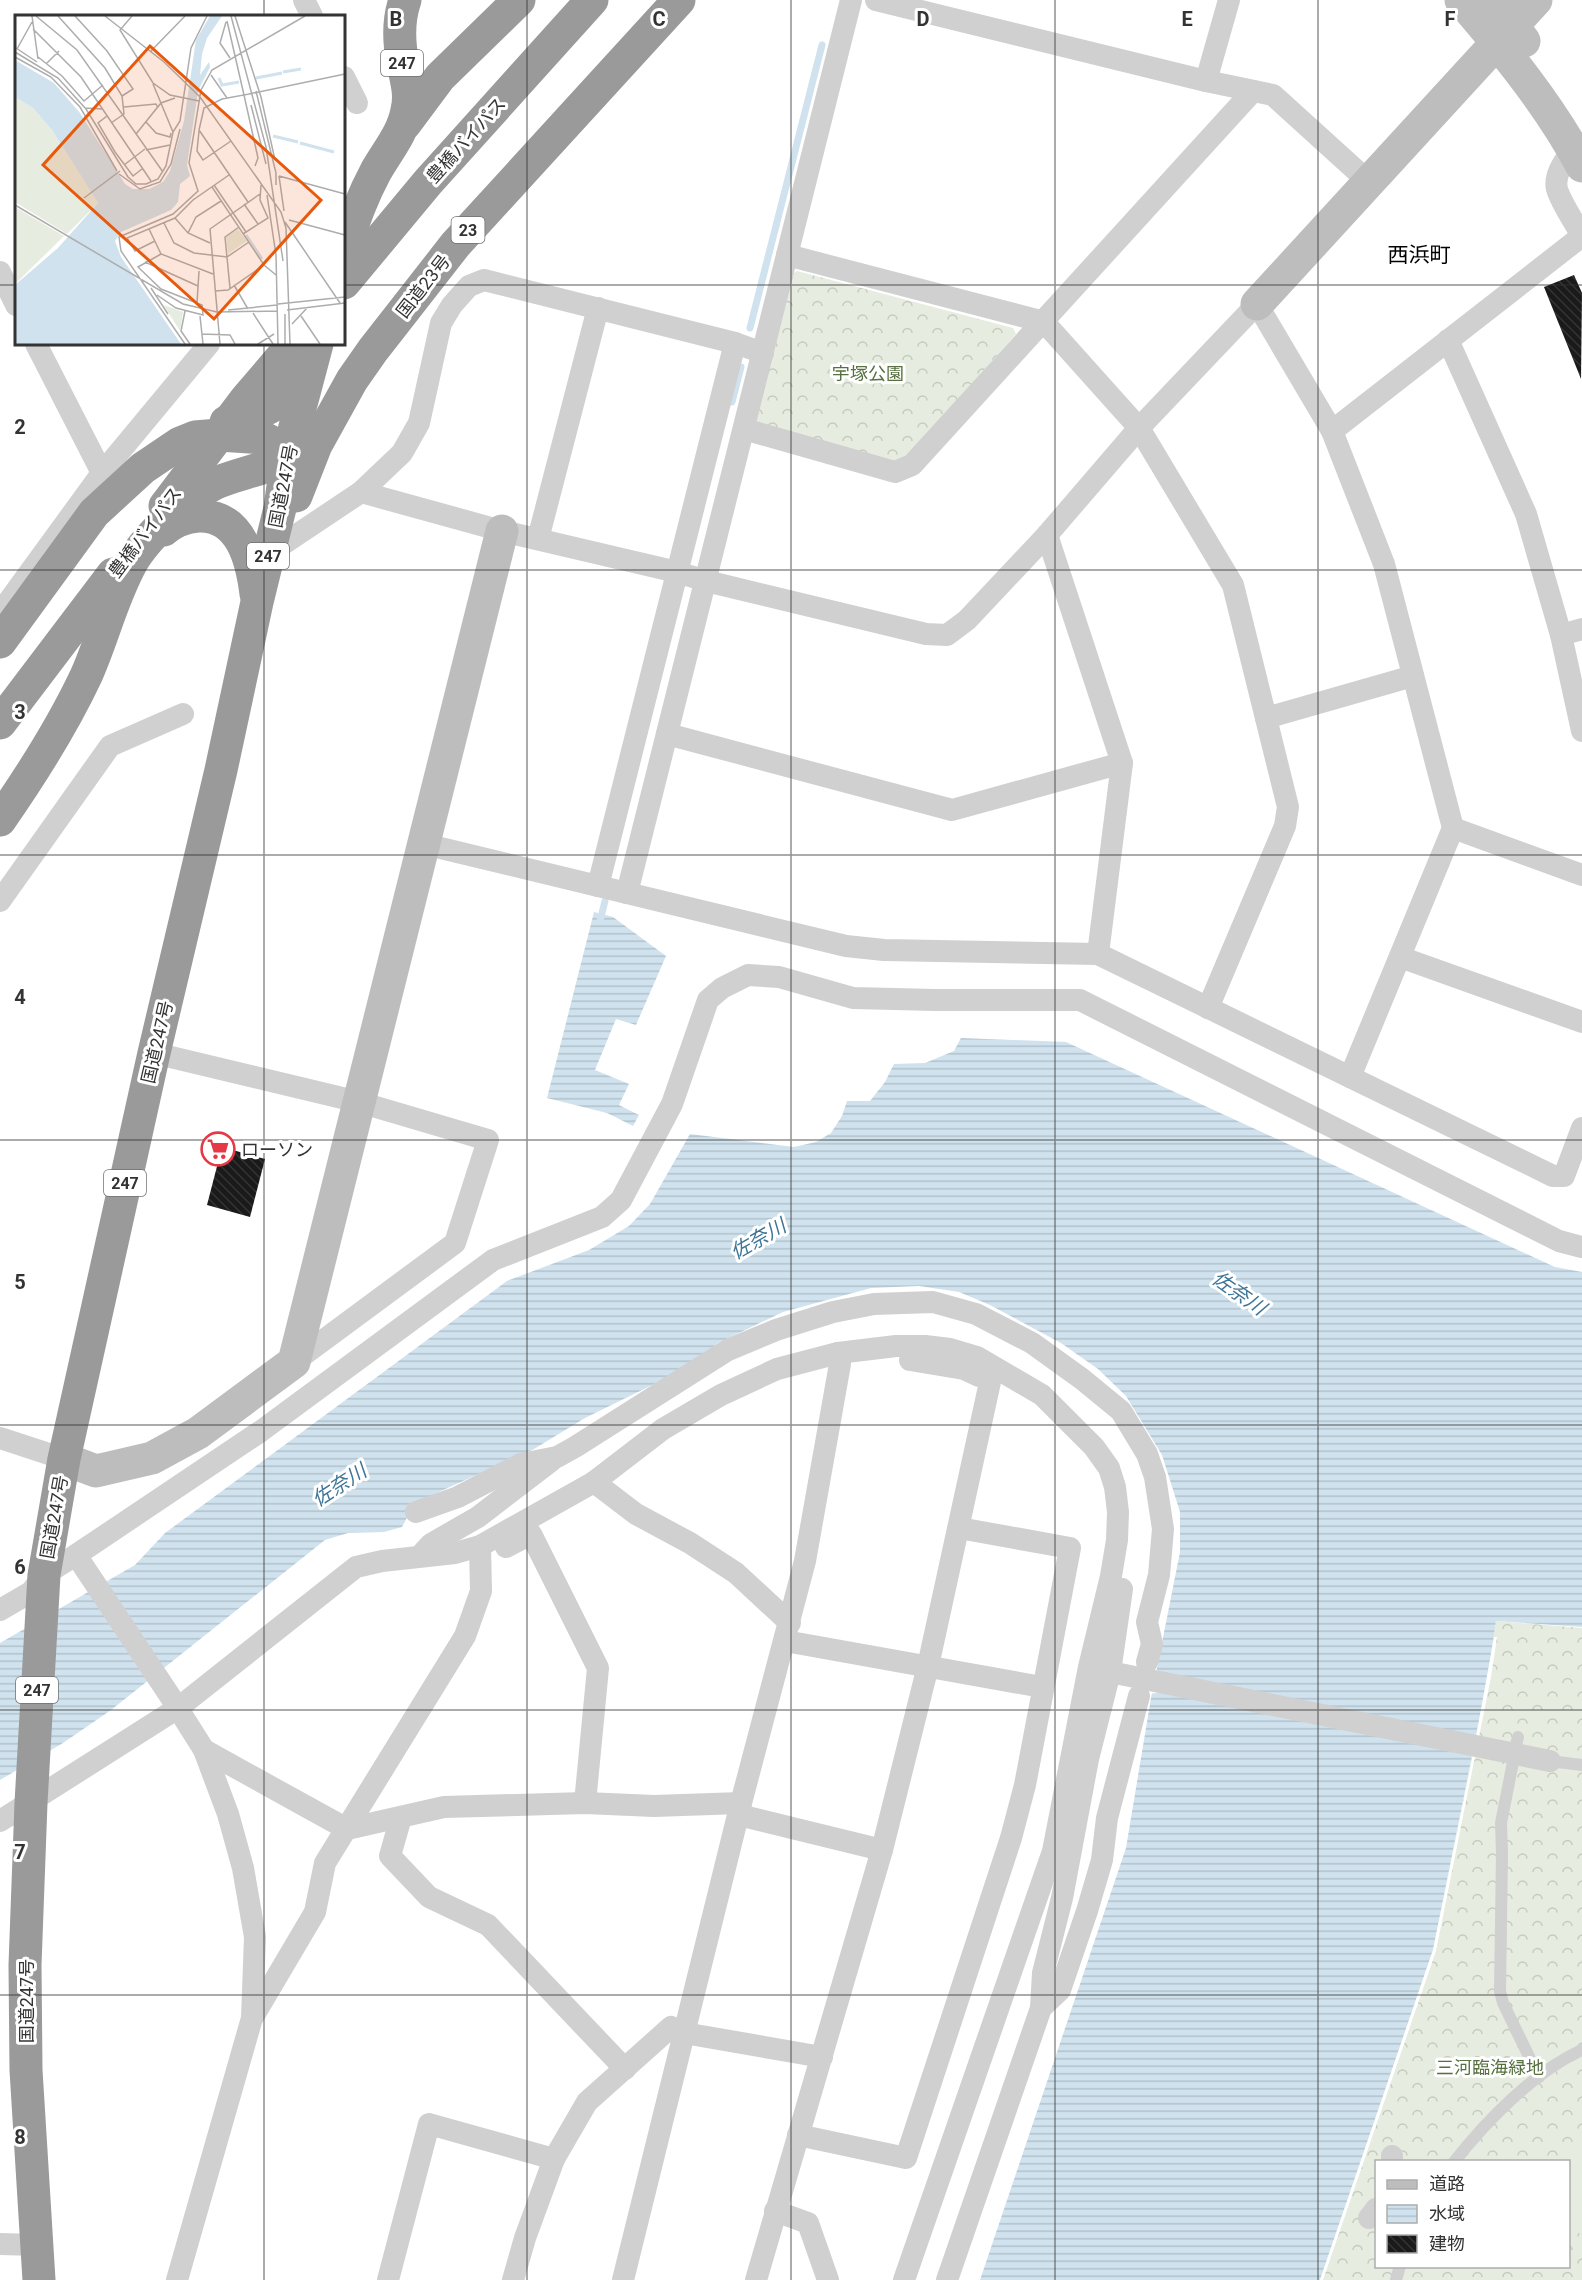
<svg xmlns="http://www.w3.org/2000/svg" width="1582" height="2280" font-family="Roboto,'Noto Sans JP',sans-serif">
<defs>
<pattern id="forest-crowns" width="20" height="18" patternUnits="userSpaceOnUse" patternTransform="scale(1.5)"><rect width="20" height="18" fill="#e6ecdf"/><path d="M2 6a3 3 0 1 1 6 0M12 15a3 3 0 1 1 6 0" fill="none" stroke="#c6cbc0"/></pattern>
<pattern id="water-rules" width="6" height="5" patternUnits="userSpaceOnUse" patternTransform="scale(1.5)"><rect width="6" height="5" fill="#cfe2ee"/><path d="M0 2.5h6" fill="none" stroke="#b2c2cd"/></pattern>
<pattern id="building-back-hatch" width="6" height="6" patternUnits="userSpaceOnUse" patternTransform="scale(1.5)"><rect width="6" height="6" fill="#1a1a1a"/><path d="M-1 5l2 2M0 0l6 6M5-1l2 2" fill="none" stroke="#333"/></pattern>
</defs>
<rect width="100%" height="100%" fill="#fff"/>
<!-- forest -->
<g fill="url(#forest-crowns)" fill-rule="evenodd">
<polygon points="797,271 1013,328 1016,334 904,460 894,464 758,423 755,417 790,275"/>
<path d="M1496,1621L1582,1628V2280H1320L1433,1950L1488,1676ZM1376,2162H1568V2266H1376Z"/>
</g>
<!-- pitch -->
<polygon fill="#e6ecdf" points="1582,2147 1582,2236 1569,2221 1568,2162 1566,2161"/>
<!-- water -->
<g fill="url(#water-rules)">
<polygon points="594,912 613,917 666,956 636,1025 616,1019 595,1070 629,1084 619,1105 639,1115 633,1126 607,1113 547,1098"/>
<polygon points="961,1038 1066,1042 1555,1267 1582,1272 1582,1627 1496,1621 1488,1676 1433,1950 1320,2280 980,2280 1126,1848 1151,1698 1180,1552 1180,1512 1162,1455 1126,1396 1098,1369 1061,1343 990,1305 959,1292 919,1286 871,1288 783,1312 718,1343 687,1368 585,1418 534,1449 441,1491 413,1506 402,1527 384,1532 348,1533 325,1540 111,1710 63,1743 0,1780 0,1643 135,1565 165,1533 507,1281 589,1250 629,1226 650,1204 690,1134 794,1147 816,1142 831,1133 842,1116 847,1101 870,1101 885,1082 894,1064 925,1063 954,1051"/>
</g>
<!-- pier -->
<polygon fill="#fff" points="1494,1637 1497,1637 1491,1677 1436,1951 1323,2280 1320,2280 1433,1950 1473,1754 1164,1692 1149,1694 1154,1668 1168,1677 1476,1737"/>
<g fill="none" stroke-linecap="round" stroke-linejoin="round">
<!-- stream -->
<g stroke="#cfe2ee" stroke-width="7">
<polyline points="750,328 822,45"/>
<polyline points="732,402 741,367"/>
<polyline points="600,921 605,901"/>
</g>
</g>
<!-- building -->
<g fill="url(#building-back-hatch)">
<polygon points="1574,275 1582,293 1581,379 1544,287"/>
<polygon points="222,1147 265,1159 250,1217 207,1205"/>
</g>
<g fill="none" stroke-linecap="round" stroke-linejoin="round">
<!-- lane -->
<g stroke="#d0d0d0" stroke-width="12">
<polyline points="1516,1745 1518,1737"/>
<polyline points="1550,1761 1582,1765"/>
<polyline points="1513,1762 1501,1823 1502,1853 1500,1991 1503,2003 1539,2077"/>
<path d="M1454,2162C1487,2120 1534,2072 1582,2050"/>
<polyline points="1396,2280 1400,2266"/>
</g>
<!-- street -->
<g stroke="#d0d0d0" stroke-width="22">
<polyline points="304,0 312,16"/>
<polyline points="876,0 1206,81 1273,95 1370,183"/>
<polyline points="344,77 357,103"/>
<polyline points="1206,81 1229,0"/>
<path d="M1580,143C1569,153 1553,173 1557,189C1561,203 1575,223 1582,236"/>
<polyline points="787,255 1044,322 1139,428 1233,585 1288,807 1285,826 1208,1008"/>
<polyline points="0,272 16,305"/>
<polyline points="1448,340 1526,514 1561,635 1582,731"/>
<polyline points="36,344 102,473"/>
<polyline points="744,429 895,472 912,465 1253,91"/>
<polyline points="1332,431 1582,236"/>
<polyline points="361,492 502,531 677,572 706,581 926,634 947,635 967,620 1047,535 1139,428 1257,304 1332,431 1384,564 1453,828 1350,1077"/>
<polyline points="1047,535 1122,763 1098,954"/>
<polyline points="538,539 598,308"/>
<polyline points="283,544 361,492 402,453 419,423 441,323 452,305 469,286 484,280 735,343 763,353"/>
<polyline points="0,613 102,473 209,344"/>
<polyline points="1561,635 1582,629"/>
<polyline points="1266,718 1413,676"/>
<polyline points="667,734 952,810 1122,763"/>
<polyline points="1453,828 1582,875"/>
<polyline points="424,844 846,946 884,950 1098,954 1553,1176 1564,1176 1582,1128"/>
<polyline points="598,886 735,343"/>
<polyline points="627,893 851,0"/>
<polyline points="0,901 110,746 183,714"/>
<polyline points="1400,957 1582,1022"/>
<polyline points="154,1053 359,1102 488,1140 455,1243 294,1362"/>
<polyline points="910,1360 964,1369 979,1376"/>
<polyline points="0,1438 64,1459"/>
<polyline points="594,1482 636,1514 690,1543 736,1573 790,1623"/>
<polyline points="416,1512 458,1497 521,1464 557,1457 575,1447 728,1350 776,1330 833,1312 874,1304 933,1302 976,1314 1032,1343 1082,1379 1121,1411 1147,1454 1155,1477 1163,1529 1159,1575 1147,1622 1152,1644 1147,1662"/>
<polyline points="506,1547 531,1534 598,1668 585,1803"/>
<polyline points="76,1555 170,1696 204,1750 228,1814 243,1868 255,1937 252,2018 177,2280"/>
<polyline points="420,1556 431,1544 478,1517 551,1461"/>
<polyline points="0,1610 31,1592 44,1575 76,1555 261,1431 493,1260 602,1217 621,1200 672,1104 708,1000 722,988 748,975 779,977 853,998 935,1000 1080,1000 1559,1241 1582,1247"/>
<polyline points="785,1641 1042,1687"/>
<polyline points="1110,1672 1550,1761"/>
<polyline points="204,1750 347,1829 444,1807 585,1803 654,1806 741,1803"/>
<polyline points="739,1815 882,1850"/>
<polyline points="401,1817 390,1856 429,1897 488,1925 625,2069"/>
<polyline points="0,1821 178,1708 356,1567 382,1561 455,1553 480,1546 594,1482 663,1429 721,1395 777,1369 838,1353 896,1346 925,1346 950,1349 977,1357 1042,1395 1094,1447 1109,1468 1115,1487 1118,1512 1117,1540 1111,1576 1089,1667 1053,1851 904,2280"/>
<polyline points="1041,2008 1043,1973 1062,1898 1088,1759 1110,1672 1122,1589"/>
<polyline points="253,2017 315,1912 325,1863 465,1636 481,1591 480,1546"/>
<polyline points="798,2135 906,2158 1011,1838 1025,1785 1070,1548 959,1528"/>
<polyline points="1392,2156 1392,2162"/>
<polyline points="775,2211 808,2223 828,2280"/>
<polyline points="1369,2218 1376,2209"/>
<polyline points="0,2244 36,2245"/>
<polyline points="388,2280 429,2124 554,2159"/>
<polyline points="513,2280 525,2238 554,2159 587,2102 671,2027 684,2033 822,2057"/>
<polyline points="623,2280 741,1803 805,1561 840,1364 838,1353"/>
<polyline points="756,2280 882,1850 928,1666 990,1382"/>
<polyline points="947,2280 1041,2008 1060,1990 1087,1911 1102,1860 1107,1818 1139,1696"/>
</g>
<!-- secondary -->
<g stroke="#bdbdbd" stroke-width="33">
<path d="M1461,0C1505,51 1550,106 1582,166"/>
<polyline points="1492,0 1524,41"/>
<polyline points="1257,304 1536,0"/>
<polyline points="64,1459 96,1471 152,1458 198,1433 294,1362 502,531"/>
</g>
<!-- highway -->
<g stroke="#9a9a9a" stroke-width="33">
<polyline points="405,124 440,77 519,0"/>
<path d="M344,252C352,224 362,197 376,171C388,150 403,133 407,110C411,94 406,79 403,64C399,44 398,20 405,0"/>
<polyline points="344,283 428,182 592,0"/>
<path d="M226,422C269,409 280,410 304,370"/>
<polyline points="296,496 316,445 352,380 373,350 455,245 679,0"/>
<polyline points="165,506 246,399 293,344"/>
<path d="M164,530C173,522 186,517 198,516C241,514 252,561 256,594"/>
<polyline points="0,642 94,513 143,468 180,443 195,437 219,435 264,438 277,445 297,472"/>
<polyline points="0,723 113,574"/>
<path d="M0,820C32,774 62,727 86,676C103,638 112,598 132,562C140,548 153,534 164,523C177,508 196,493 214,484C241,471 280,469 301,446"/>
<polyline points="39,2280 26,2070 25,1965 31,1803 44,1575 64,1459 154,1053 221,770 257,602 280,508 287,457 317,344"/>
</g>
</g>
<!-- grid -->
<path fill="none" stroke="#333" stroke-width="1.5" stroke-opacity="0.55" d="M264,0V16M527,0V2280M791,0V2280M1055,0V2280M1318,0V2280M0,285H16M344,285H1582M264,344V2280M0,570H1582M0,855H1582M0,1140H1582M0,1425H1582M0,1710H1582M0,1995H1582"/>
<!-- icons -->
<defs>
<symbol id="supermarket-ring" viewBox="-11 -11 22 22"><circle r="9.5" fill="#fff" stroke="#e63946" stroke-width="1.5"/><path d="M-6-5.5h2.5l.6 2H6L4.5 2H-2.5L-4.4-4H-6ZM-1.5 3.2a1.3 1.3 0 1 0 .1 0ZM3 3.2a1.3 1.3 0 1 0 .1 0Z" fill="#e63946"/></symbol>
</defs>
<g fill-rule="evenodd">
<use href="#supermarket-ring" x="199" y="1130" width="38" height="38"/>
</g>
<g text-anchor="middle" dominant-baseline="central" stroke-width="6" stroke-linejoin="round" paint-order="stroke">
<!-- shield labels -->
<g fill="#fff" stroke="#707070" stroke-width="1.5">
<rect x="381" y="50" width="42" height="26" rx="4.5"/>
<rect x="451.5" y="217" width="33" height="26" rx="4.5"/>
<rect x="247" y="543" width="42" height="26" rx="4.5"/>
<rect x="104" y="1170" width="42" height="26" rx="4.5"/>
<rect x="16" y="1677" width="42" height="26" rx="4.5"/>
</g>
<g font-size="16" font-weight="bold" fill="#333">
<text x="402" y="63">247</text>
<text x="468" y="230">23</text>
<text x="268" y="556">247</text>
<text x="125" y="1183">247</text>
<text x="37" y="1690">247</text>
</g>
<!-- street labels -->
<g font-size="18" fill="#333" stroke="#fff">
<text transform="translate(466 140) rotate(-48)">豊橋バイパス</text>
<text transform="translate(423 286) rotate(-52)">国道23号</text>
<text transform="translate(283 486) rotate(-79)">国道247号</text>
<text transform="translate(145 532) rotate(-53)">豊橋バイパス</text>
<text transform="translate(157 1042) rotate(-77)">国道247号</text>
<text transform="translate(54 1517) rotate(-80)">国道247号</text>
<text transform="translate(26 2001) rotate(-90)">国道247号</text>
</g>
<!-- park labels -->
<g font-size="18" fill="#56703f" stroke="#fff">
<text x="868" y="373">宇塚公園</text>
<text x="1490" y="2067">三河臨海緑地</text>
</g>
<!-- poi labels -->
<g font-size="18" fill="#333" stroke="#fff" text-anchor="start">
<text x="241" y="1149">ローソン</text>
</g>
<!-- water labels -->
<g font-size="20" font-style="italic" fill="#3f7597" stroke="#fff">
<text transform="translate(758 1239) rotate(-30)">佐奈川</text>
<text transform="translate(1239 1293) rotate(35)">佐奈川</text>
<text transform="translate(339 1485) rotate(-33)">佐奈川</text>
</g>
<!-- quarter labels -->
<g font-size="21" fill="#000" stroke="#fff">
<text x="1419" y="255">西浜町</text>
</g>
</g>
<!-- overview -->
<g transform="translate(15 15)">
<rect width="330" height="330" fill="#fff"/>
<path d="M0,82L18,93L37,115L83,188L52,219L0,187ZM0,192L49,221L0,269ZM223,214L232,226L213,239L211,221ZM149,290L168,297L165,316L155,300Z" fill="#e6ecdf"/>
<path d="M6,153H38V167H6Z" fill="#e6ecdf"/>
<path d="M195,1H207L192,23L187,39L185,60L194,47L195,52L183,76L172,150L175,161L165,169L163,187L156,195L106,217L100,226L106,242L166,329H0V270L43,233L83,188L37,115L18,93L0,82V45L39,68L65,98L110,169L118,174H134L148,167L155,156L169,106L181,25Z" fill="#cfe2ee"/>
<path fill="none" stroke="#cfe2ee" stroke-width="3" d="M268,57L286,54M204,63L207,70L224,67M241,63L267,58M258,121L283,127M285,128L319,137M231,220L247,244"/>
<path fill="none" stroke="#adadad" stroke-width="1.5" d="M17,1L23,44M21,1L62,35L148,157M43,1L90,53L107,81L109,99L96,108M60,1L92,36L118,74L107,81M90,1L149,47L185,82L266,197L271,213L275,329M117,1L105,15L138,68L155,80L184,86M216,1L251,132L268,246M220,1L246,82L260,145M212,6L229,80L207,84L189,93L184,115L233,187M211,7L205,28L215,43M18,14L66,62L136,166M1,33L22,47M2,34L17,7M136,36L170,1M0,37L43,63L71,94L113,162L121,169H131L143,164L151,151L158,117L165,106L176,33L192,1M0,42L36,62L65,92L102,156M23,42L47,61L69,86L88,70M31,49L44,36M196,60L212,83M138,69L158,117M241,76L261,158V170M236,90L251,149M109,92L141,89L143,93M70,93L88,94M92,101L83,108L100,137L118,161L127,154M131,107L141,118L155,122L156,118M184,116L182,136L188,145L216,126M121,119L146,88L160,83M131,135L155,130M109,150L130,134M240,151L243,143L229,80L330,59M104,159L125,174L145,167L156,149L165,114M264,161L269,196M264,161L330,179M199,170L231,217M197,172L249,250L261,260M252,180L261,240L263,329M69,183L105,156M229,189L243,209M0,190L168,289L202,297L262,296M160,203L173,218L195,228M274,205L330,220M270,207L325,288M149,208L159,228L179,238L212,242L234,227M134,214L146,239L198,259M173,218L181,202L206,186M228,219L253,203L245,185L246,170M140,226L120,236L112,223L160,203L178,185L214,160M130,247L183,271M219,270L233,294M136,273L153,299M215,273L210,222L224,212M200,276L213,275L249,250M142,280L161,293L188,300L187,290L146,274L123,252L146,239M182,288L184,256M263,289L330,282M213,295L262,290M272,295L330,288M170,296L166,316L175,329M238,298L258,329M185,301L188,329M286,301L305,329M277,309L293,292M187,319L215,320L220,329M170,329L106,236L104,222L158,199L183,176L174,148L186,75L197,55L290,1M205,329L195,214L245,179M243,329L259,319M270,329V299"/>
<path fill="#e8590c" fill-opacity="0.15" stroke="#e8590c" stroke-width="3" d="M135,31L306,185L199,304L28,150Z"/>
<rect width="330" height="330" fill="none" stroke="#333" stroke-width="3"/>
</g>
<g font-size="20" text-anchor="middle" font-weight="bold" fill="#333" stroke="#fff" stroke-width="6" stroke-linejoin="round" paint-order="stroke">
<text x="396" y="26">B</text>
<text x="659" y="26">C</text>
<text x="923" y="26">D</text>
<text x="1187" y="26">E</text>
<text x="1450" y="26">F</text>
<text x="20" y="434">2</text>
<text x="20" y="719">3</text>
<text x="20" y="1004">4</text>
<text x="20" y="1289">5</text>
<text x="20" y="1574">6</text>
<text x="20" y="1859">7</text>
<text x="20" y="2144">8</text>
</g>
<!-- legend -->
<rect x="1375" y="2160" width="195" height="108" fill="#ffffff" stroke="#adadad" stroke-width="1.5"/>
<rect x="1387" y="2180" width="30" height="9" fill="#bdbdbd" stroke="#adadad" stroke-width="1.5"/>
<text x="1429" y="2190" font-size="18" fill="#333333">道路</text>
<rect x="1387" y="2205" width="30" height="18" fill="url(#water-rules)" stroke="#adadad" stroke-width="1.5"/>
<text x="1429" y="2220" font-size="18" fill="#333333">水域</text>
<rect x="1387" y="2235" width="30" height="18" fill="url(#building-back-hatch)" stroke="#adadad" stroke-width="1.5"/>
<text x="1429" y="2250" font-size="18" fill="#333333">建物</text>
</svg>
